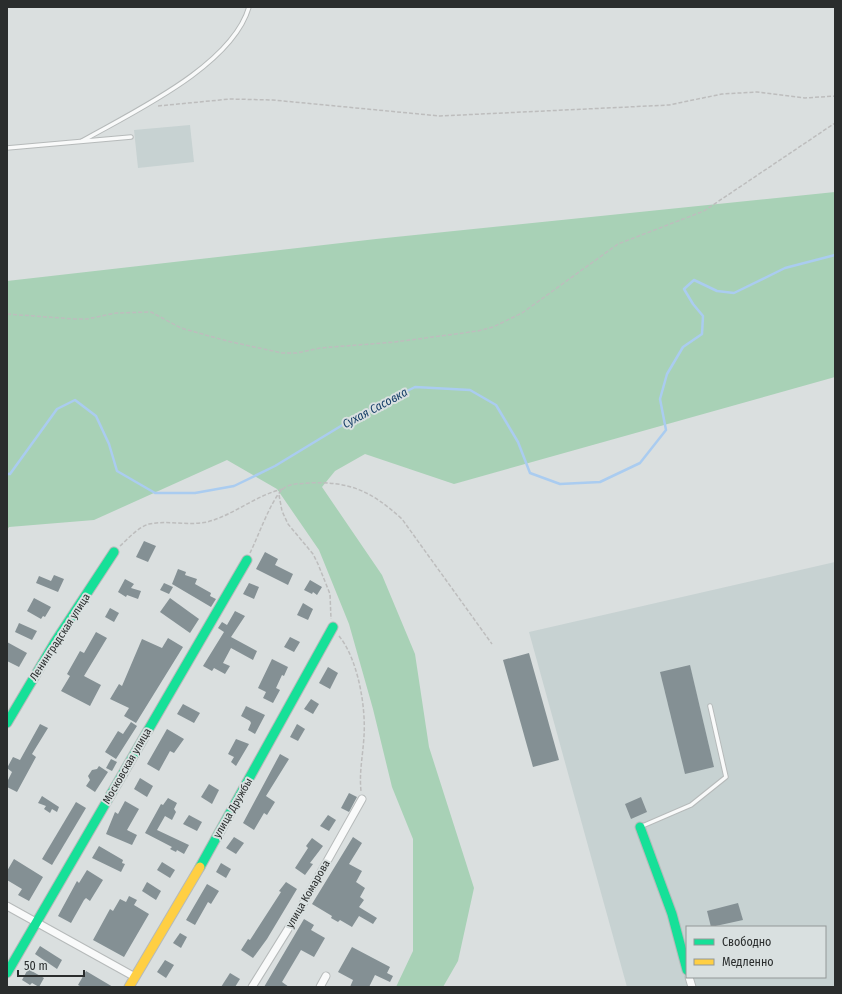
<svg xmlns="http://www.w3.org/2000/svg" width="842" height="994" font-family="'Fira Sans Condensed',sans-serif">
<rect width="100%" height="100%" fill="#dadfdf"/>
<!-- built -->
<g fill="#c7d2d2" fill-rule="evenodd">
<polygon points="190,125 194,162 138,168 134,130"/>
<path d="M835,562V987H627L529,632ZM687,927H825V977H687Z"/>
</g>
<!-- green -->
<polygon fill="#a8d1b6" points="835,192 835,377 454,484 365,454 335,471 322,487 382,575 415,654 429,747 474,888 458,961 443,987 396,987 413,951 413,839 392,787 373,709 349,624 319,550 277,489 227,460 94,520 9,527 7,530 7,281 376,239"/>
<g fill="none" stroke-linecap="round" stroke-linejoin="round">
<!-- stream -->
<polyline stroke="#aaccf0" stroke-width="2.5" points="7,474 10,474 57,409 75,400 96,416 109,444 117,471 155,493 195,493 234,486 275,466 359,415 415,387 470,390 496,405 518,442 530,473 560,484 600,482 640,463 666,430 660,399 667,374 683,347 702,334 703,316 693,304 684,289 694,280 717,291 734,293 785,268 835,255"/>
</g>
<!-- building -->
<g fill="#849094">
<polygon points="144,541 156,546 148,562 136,557"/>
<polygon points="265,552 278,559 275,565 293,574 288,585 256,569"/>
<polygon points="178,569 186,572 185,575 197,579 195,584 211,593 210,596 216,599 211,607 172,584"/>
<polygon points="54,575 64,579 58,592 36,583 39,576 51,581"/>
<polygon points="125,579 134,584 131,588 141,591 138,599 127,595 126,597 118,592"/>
<polygon points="310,580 322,587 317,595 313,592 312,594 304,590"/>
<polygon points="164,583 173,587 169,594 160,590"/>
<polygon points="249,583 259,587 254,599 243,594"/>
<polygon points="34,598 51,607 45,617 43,616 41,619 27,611"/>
<polygon points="170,598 199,619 190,633 160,612"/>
<polygon points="303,603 313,609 308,620 297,615"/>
<polygon points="110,608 119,613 114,622 105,617"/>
<polygon points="235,611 245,616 231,637 257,651 253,660 231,648 223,663 230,666 225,674 214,668 212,671 203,666 224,632 218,628 222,622 227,625"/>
<polygon points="19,623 37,631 32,640 15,632"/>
<polygon points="96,632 107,638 84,676 101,685 90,706 61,691 70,676 67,674 80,651 84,653"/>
<polygon points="290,637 300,642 294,652 284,647"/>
<polygon points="168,638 183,647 136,723 124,716 129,708 110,699 119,684 122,686 142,639 162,648"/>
<polygon points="7,642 27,653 19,667 7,661"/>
<polygon points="529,653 559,760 533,767 503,660"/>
<polygon points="272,659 288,667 284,676 282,675 276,688 280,690 273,703 263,698 266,692 258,688"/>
<polygon points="690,665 714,767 685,774 660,672"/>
<polygon points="328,667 338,673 330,689 319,683"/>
<polygon points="311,699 319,704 313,714 304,709"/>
<polygon points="183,704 200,713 194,723 177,714"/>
<polygon points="246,706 265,715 255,734 248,730 251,723 250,721 241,716"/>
<polygon points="131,722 137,726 116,759 105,752 118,731 123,734"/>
<polygon points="40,724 48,728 32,754 36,757 17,792 7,787 7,782 12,772 7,768 13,757 20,760"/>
<polygon points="297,724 305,729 298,741 290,737"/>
<polygon points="167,729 184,739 174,753 170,751 159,771 147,764"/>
<polygon points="236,739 249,744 236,766 231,762 234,757 228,754"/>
<polygon points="280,754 289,759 266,796 275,802 267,815 264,813 254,830 243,823"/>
<polygon points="111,759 117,762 112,771 106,768"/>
<polygon points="99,766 108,772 95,792 86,786 90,780 88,776 92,770 97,769"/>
<polygon points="140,778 153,786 147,797 134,789"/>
<polygon points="209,784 219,790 212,804 201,797"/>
<polygon points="349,793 357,797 349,812 341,808"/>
<polygon points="42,796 59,807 57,812 52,809 50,813 44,809 46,806 38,803"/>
<polygon points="641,797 647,812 631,819 625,804"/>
<polygon points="168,798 177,803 174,809 176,812 172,820 165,816 157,830 189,845 184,854 177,850 176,852 170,849 172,847 145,833 161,804 163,805"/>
<polygon points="125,801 139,809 127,830 137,835 132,845 106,834 115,812 118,814"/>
<polygon points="76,802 86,808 52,865 42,859"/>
<polygon points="189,815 202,822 197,831 183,824"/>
<polygon points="328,815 336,820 329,831 320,826"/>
<polygon points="234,837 244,843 236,854 226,848"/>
<polygon points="353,837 362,843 349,864 362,871 356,882 365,888 360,897 364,900 359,907 377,918 373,924 359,916 352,927 340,920 338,922 331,918 332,916 312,904"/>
<polygon points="312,838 323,846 310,863 313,864 305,875 295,868 308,848 306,846"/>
<polygon points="99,846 123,860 122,863 125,864 121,872 92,858"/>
<polygon points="14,859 43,877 29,901 18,895 22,889 7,880 7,871"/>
<polygon points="162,862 175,870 170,878 157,870"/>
<polygon points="221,863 231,869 226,878 216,872"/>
<polygon points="87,870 103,880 90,901 86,898 84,900 71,923 58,916 77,881 79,883"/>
<polygon points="147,882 161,891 156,900 142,891"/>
<polygon points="286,882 297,889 267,939 253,958 241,950 248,939 250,940 281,892 279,891"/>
<polygon points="207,884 219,891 211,904 208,902 195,925 186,920"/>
<polygon points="129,896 137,900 134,905 149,914 124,957 93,940 110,909 113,911 120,899 126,902"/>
<polygon points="738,903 743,920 711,927 707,911"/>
<polygon points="304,919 314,925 311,930 325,938 314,957 301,950 282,982 289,987 264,987"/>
<polygon points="180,933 187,937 181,948 173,943"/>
<polygon points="40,946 62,960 57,969 35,954"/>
<polygon points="352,947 390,967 387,973 393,976 390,982 375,975 369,987 350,987 353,980 338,972"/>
<polygon points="165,960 174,965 166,978 157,972"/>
<polygon points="28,969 44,978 39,987 32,983 30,985 22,980"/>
<polygon points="86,971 113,987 82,987 78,985"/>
<polygon points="230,973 240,979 235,987 221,987"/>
</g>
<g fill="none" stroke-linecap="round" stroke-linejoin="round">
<defs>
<g id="lane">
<path d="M82,141C133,112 232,66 249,7"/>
<polyline points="7,148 131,137"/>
<polyline points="640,827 691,805 726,777 710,706"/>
</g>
<g id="street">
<polyline points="7,906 135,977"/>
<polyline points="689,977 692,987"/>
<polyline points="252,987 298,913 362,799"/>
<polyline points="320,987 326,976"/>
</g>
<g id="fast">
<polyline points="7,723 55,642 114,552"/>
<polyline points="640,827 672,914 687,970"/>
<polyline points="200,867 333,627"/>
<polyline points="7,973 247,560"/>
</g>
<polyline id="slow" points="129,987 200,867"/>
</defs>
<!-- lane casing -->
<use href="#lane" stroke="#b6baba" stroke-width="5.5"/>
<!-- street casing -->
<use href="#street" stroke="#b6baba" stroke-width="9"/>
<!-- fast casing -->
<use href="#fast" stroke="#b6baba" stroke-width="11"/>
<!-- slow casing -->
<use href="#slow" stroke="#b6baba" stroke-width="11"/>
<!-- path -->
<g stroke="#bdbdbd" stroke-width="1.5" stroke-dasharray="4 2" stroke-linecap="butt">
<polyline points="158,106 230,99 273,100 440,116 669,105 722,94 757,92 805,98 835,96"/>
<polyline points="7,314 75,319 87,319 116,313 151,312 181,328 227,341 282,353 297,353 320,348 395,342 478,331 493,327 522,313 618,244 704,211 835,123"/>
<polyline points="279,495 282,511 288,524 313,554 318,564 330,594 331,619"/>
<path d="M120,546C128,539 138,527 149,524C168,520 188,526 207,522C234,515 256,495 283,489"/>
<path d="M250,553C258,537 271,500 282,490C288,483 300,484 308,483C350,481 371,491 402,519L492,644"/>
<path d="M339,636C358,659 366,707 364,736C363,755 359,772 361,791"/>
</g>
<!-- lane -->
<use href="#lane" stroke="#f9fafa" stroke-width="3.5"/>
<!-- street -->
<use href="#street" stroke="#f9fafa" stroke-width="7"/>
<!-- fast -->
<use href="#fast" stroke="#16e098" stroke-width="9"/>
<!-- slow -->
<use href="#slow" stroke="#ffcf43" stroke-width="9"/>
</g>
<g text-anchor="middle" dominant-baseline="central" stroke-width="4" stroke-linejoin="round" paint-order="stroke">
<!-- street labels -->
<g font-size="11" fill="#2a2d2d" stroke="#d9e0e0">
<text transform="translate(60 637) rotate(-57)">Ленинградская улица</text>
<text transform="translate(127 766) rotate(-60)">Московская улица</text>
<text transform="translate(233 808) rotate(-60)">улица Дружбы</text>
<text transform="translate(308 894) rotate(-60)">улица Комарова</text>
</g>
<!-- water labels -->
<g font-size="12" font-style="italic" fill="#173f68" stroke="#d9e0e0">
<text transform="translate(375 408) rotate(-28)">Сухая Сасовка</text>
</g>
</g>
<!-- border -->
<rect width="842" height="994" fill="none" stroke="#2a2d2d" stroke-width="16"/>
<!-- legend -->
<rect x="686" y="926" width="140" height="52" fill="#d9e0e0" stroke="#939898"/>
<rect x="694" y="939" width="20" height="6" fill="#16e098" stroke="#939898"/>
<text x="722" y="946" font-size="12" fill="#2a2d2d">Свободно</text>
<rect x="694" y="959" width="20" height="6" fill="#ffcf43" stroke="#939898"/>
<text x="722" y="966" font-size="12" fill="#2a2d2d">Медленно</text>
<!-- scale -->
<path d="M18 970v6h66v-6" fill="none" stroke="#2a2d2d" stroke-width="2"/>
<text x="24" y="970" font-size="12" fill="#2a2d2d" stroke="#d9e0e0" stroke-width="3" paint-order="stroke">50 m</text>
</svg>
